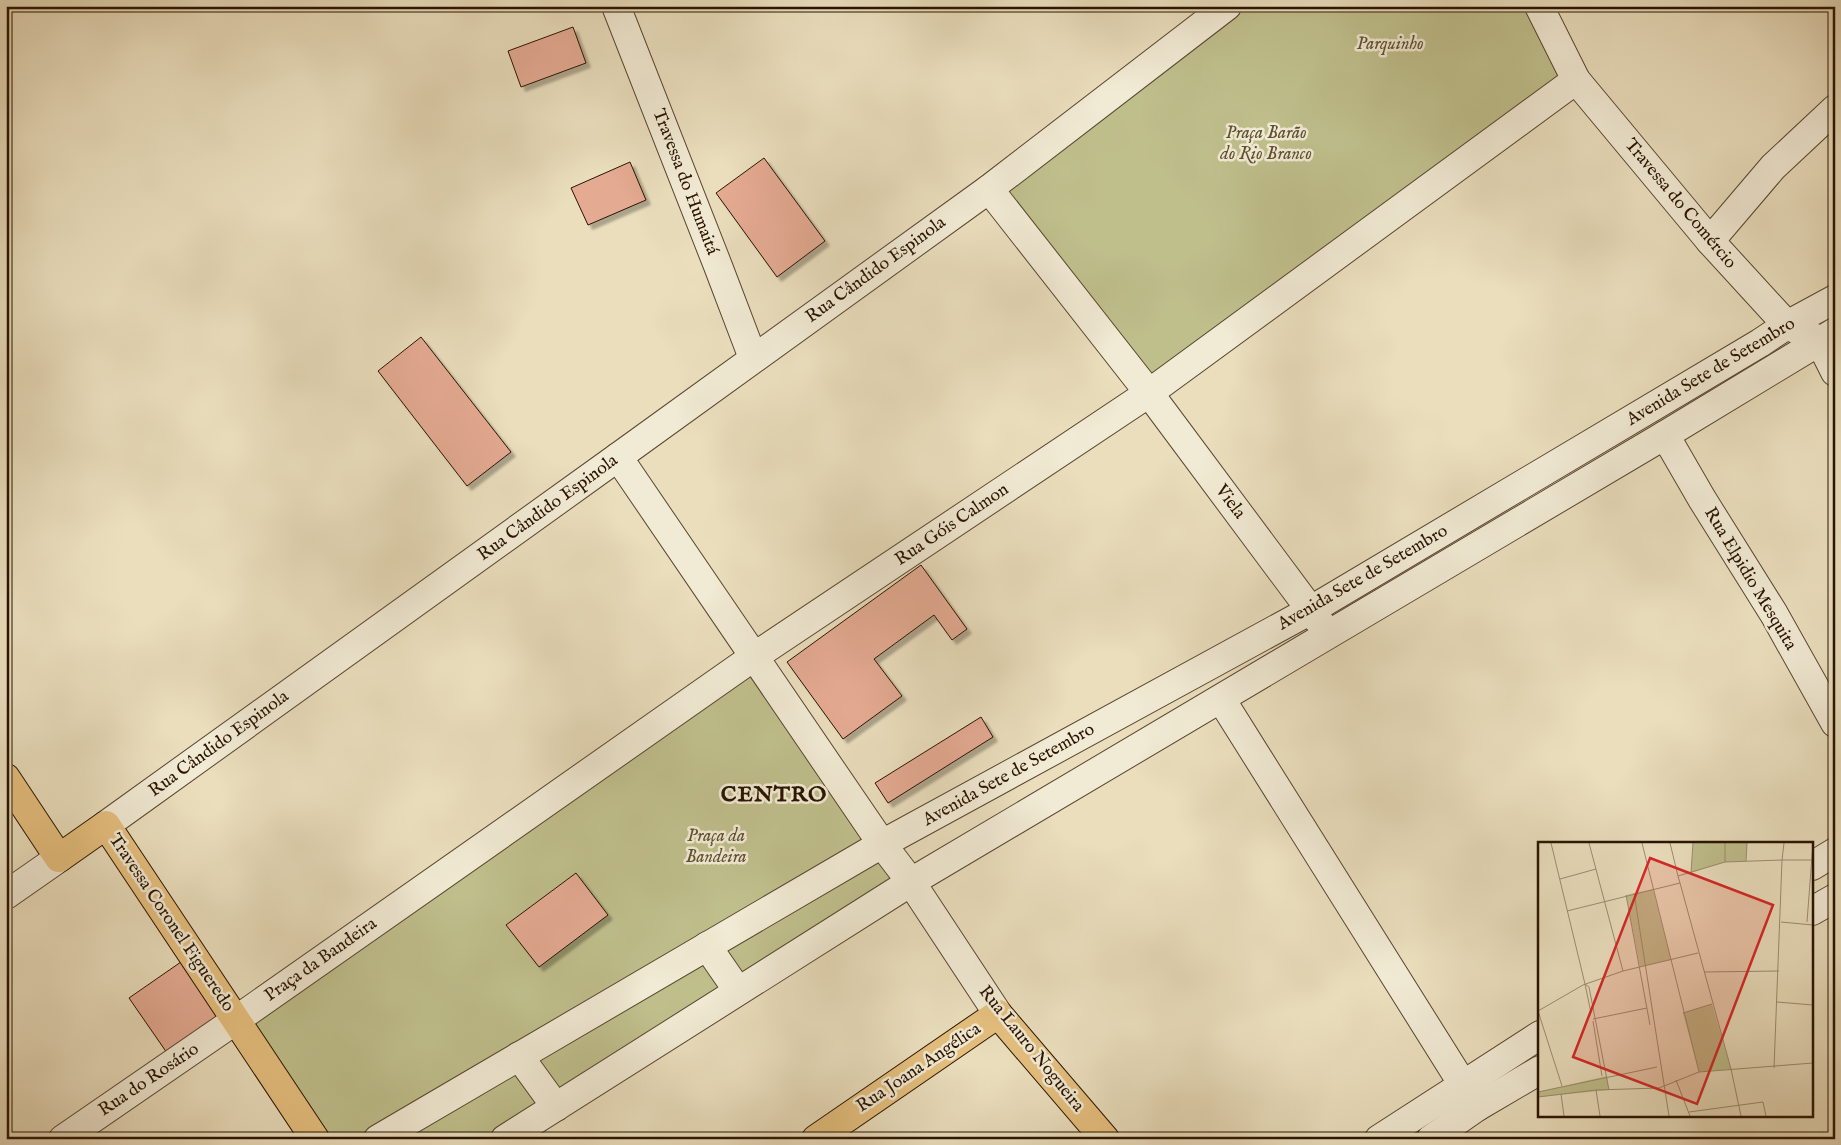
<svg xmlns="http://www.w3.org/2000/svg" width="1841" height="1145" font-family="'IM FELL English',serif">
<defs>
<filter id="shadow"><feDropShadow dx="4.5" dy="4.5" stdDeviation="1" flood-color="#0004"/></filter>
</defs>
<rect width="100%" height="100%" fill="#eadebd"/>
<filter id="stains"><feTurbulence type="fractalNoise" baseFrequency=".004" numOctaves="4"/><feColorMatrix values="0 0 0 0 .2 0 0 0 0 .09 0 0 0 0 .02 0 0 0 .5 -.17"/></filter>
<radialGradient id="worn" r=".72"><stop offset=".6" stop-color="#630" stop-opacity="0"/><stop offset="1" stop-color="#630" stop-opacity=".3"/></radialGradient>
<!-- green -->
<g fill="#bfbf8c" stroke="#746a46">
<polygon points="1227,6 1539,6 1576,80 1149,393 989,189"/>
<polygon points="755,656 911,882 505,1139 315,1139 236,1020"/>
</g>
<!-- building -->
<g fill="#e4aa92" stroke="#291400" filter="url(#shadow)">
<polygon points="573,27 586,63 521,87 508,51"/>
<polygon points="764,158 825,241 777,277 716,193"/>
<polygon points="630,162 646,200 588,225 571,188"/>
<polygon points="421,337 511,452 467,486 378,371"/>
<polygon points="921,565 967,629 952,640 934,615 874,659 902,696 843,739 787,662"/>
<polygon points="981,717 993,737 888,803 875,783"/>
<polygon points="576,873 608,915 539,967 506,925"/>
<polygon points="191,955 236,1020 174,1063 129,998"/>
</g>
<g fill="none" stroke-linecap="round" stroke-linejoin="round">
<defs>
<g id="minor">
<polyline points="616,6 718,266 753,358"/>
<polyline points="1539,6 1576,80 1710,241 1787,325 1819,340 1835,372"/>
<polyline points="989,189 1149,393 1321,624"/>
<polyline points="1710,241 1773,167 1835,109"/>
<polyline points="1665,435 1702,499 1774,614 1835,723"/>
<polyline points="618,457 882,844 911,882 998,1014"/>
<polyline points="1221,699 1477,1107"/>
<polyline points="106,825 618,457 989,189 1227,6"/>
<polyline points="1812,866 1835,852"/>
<polyline points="6,895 59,858"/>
<polyline points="1812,911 1835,898"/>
<polyline points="707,946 738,991"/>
<polyline points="519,1056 556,1107"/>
<polyline points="63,1139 236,1020 755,656 1149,393 1576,80"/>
<polyline points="378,1139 882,844 1311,610 1760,343 1787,325 1835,299"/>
<polyline points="505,1139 911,882 1665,435 1835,332"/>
<polyline points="1379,1139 1540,1035"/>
<polyline points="1431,1139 1477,1107 1540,1070"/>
</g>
<g id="major">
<polyline points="6,778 59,858 106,825 315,1139"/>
<polyline points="816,1139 998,1014 1105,1139"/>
</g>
</defs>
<!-- minor casing -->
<use href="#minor" stroke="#59462f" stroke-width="30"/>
<!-- major casing -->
<use href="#major" stroke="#291400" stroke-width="30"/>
<!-- minor -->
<use href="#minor" stroke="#f1ead4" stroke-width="28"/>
<!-- major -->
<use href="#major" stroke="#e5bf7e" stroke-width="28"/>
</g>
<g text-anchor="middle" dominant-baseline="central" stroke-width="5" stroke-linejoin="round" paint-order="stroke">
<!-- park labels -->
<g font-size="18" font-style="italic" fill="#5e5031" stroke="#f1ead4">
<text x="1390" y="44">Parquinho</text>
<text x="1266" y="133">Praça Barão<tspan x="1266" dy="21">do Rio Branco</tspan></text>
<text x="716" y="836">Praça da<tspan x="716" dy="21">Bandeira</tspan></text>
</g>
<!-- street labels -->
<g font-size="18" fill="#291400" stroke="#f1ead4">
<text transform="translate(685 182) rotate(69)">Travessa do Humaitá</text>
<text transform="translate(1680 204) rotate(50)">Travessa do Comércio</text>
<text transform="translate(876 270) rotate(-36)">Rua Cândido Espinola</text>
<text transform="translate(1711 372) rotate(-31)">Avenida Sete de Setembro</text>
<text transform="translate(1230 502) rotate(53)">Viela</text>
<text transform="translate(548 508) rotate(-36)">Rua Cândido Espinola</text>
<text transform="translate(952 525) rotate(-34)">Rua Góis Calmon</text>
<text transform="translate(1363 578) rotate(-30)">Avenida Sete de Setembro</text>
<text transform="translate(1750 579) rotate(59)">Rua Elpidio Mesquita</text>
<text transform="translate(219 744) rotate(-36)">Rua Cândido Espinola</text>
<text transform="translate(1009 775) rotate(-29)">Avenida Sete de Setembro</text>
<text transform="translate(171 923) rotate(56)">Travessa Coronel Figueredo</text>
<text transform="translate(321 960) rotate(-35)">Praça da Bandeira</text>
<text transform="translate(1031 1049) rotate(51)">Rua Lauro Nogueira</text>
<text transform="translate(919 1068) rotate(-34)">Rua Joana Angélica</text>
<text transform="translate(149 1080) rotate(-34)">Rua do Rosário</text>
</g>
<!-- district labels -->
<g font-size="22" font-weight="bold" letter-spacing="1" fill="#291400" stroke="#f1ead4">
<text x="774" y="795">CENTRO</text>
</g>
</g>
<!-- overview -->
<g transform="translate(1538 842)">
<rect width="275" height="275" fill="#eadebd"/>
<path d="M155,1H209L208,19L187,20L153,31ZM115,47L133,118L102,125L88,53ZM174,162L193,227L161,230L145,171ZM69,234L71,248L0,255V250Z" fill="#bfbf8c"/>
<path fill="none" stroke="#9d8d71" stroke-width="1" d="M13,1L47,142M104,1L161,230M132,1L140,34M208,19L209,1M187,20V1M153,31L155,1M22,37L58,27M142,41L193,227L203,274M96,51L131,274M88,53L112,183M29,69L142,41L140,34L187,20L244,18L246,1M243,80L275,83M269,80L275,1M85,129L160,111M166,130L241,129M47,142L51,145L71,248M47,142L53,171M239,160L275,163M0,169L24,244M0,169L45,143L85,129L51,1M145,171L174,162M55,177L109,166M55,179L64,234M236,226L244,18H274M138,238L152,274M58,248L62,274M0,250L119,225M23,252L26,274M0,255L58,248L121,246L161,230L275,221M151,270L225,260L228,274"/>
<path fill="#d62828" fill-opacity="0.15" stroke="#d62828" stroke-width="2.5" d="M112,16L235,63L159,262L35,215Z"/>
<rect width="275" height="275" fill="none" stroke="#291400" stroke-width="2.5"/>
</g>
<!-- margin -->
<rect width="1841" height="1145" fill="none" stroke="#eadebd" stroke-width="25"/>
<rect x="8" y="8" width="1826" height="1130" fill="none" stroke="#291400" stroke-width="2.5"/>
<rect x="12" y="12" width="1816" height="1120" fill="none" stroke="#291400"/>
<rect width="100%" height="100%" filter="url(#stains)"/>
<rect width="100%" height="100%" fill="url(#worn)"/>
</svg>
